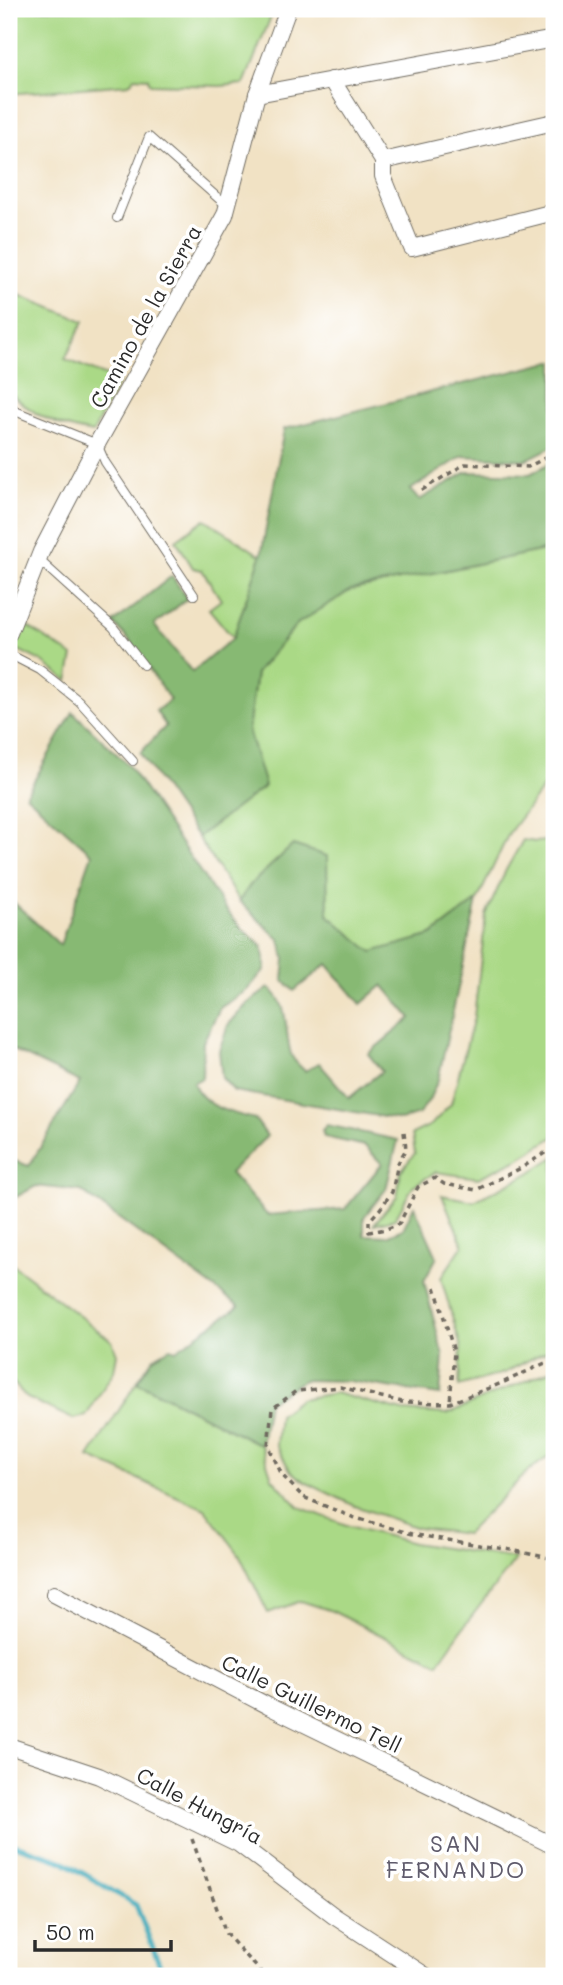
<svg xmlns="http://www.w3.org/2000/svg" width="563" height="1985" font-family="Mali,sans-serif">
<rect width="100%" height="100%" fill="#fff"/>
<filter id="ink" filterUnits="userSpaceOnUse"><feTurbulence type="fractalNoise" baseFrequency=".0143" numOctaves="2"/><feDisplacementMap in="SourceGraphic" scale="14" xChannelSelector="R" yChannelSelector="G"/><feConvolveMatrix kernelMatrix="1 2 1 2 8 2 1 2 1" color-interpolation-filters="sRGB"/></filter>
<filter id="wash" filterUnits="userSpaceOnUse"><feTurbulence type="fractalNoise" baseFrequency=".00686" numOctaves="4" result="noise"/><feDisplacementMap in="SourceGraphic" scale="28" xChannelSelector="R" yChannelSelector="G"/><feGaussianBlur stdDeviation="1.57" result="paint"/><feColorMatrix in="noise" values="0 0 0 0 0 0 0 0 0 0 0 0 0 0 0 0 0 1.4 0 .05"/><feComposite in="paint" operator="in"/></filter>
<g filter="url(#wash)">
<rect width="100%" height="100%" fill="#f1e2c4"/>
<!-- green -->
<g fill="#aad986" stroke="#6a8258" stroke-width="2">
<polygon points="9,9 274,9 244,84 220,86 150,84 148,78 135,77 129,84 9,94"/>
<path d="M9,291L84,321L65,359L119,381L93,433C61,428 32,416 9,391Z"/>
<polygon points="205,519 261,556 233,638 209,609 221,600 202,570 193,568 176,540"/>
<polygon points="554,548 554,773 509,833 477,901 432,935 372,953 327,915 251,884 239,901 198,837 264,786 248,730 256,673 297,624 351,590"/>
<polygon points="22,623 73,656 68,681 41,661 12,647"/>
<polygon points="523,840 536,842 554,840 554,1137 518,1159 478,1178 436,1172 413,1186 395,1219 374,1224 397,1196 401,1171 415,1153 412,1134 431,1125 451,1104 474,1017 486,915 506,870"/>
<polygon points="554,1157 554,1344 550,1349 504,1373 459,1386 461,1347 441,1278 463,1245 442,1195 474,1201 528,1174"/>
<polygon points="13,1265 112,1341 117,1354 114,1371 86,1416 73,1419 27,1398 9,1378 9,1266"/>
<polygon points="554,1369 554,1453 528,1471 466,1534 418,1528 355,1506 307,1483 290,1470 276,1445 279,1415 300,1399 335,1393 402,1411 447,1414"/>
<polygon points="137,1382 261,1445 272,1478 299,1507 349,1526 413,1543 516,1559 468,1621 438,1663 332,1611 301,1601 268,1613 239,1554 205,1509 89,1457"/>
</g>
<!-- forest -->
<g fill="#87b973" stroke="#59724f" stroke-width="2">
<polygon points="554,361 554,446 526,460 463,456 410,490 419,500 467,472 530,474 554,461 554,548 351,590 297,624 256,673 248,730 265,786 198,837 140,753 166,726 156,711 170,700 131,642 113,623 172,576 187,599 154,625 192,672 233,638 261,556 284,429"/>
<path d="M73,712L128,765L224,907L240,927L262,946L266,969L247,990L220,1008L203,1042L202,1078L193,1083C205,1108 230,1113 255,1119L267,1136L230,1173L267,1215L345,1209L382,1164L365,1146L324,1137L322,1130L327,1125L398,1140L386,1189L364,1217V1235L387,1236L403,1229L414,1206L437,1257L424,1281L443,1356L440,1395L349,1381L304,1380L268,1402L261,1445L137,1382L153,1358L170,1348L176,1350L239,1306L81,1191L36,1186L14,1198L9,1211V1159L29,1166L80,1082L9,1048V898L60,945L92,854L26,795Z"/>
<path d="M293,845L327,856L328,915L372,952L432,935L477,901L438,1080L429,1100L419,1114L401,1120L234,1091L222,1078L219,1051L228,1025L248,1003L269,988C290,1003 284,1032 291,1054C293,1061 300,1066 305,1071L319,1063L349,1098L382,1071L368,1054L411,1018L383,985L361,1004L327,964L294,991L283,980L285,959L280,940L239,901L251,884Z"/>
</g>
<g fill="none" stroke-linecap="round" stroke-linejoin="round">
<!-- stream -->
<polyline stroke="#3caaba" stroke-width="5" points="9,1843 61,1860 136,1905 164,1976"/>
</g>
</g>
<g filter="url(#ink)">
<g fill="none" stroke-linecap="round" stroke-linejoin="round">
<defs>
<g id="lane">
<polyline points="117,218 149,137 227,206"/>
<polyline points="9,403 15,411 97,444 105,462 194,595"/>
<polyline points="38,559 113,627 143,665"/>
<polyline points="9,654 40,670 79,701 133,761"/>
</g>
<g id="street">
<polyline points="332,80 383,161 383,176 412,248 554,212"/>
<polyline points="257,94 554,39"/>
<polyline points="383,161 554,122"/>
<polyline points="9,633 41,552 97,444 225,215 257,94 288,9"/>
<polyline points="54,1594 268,1706 554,1846"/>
<polyline points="9,1746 99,1776 239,1844 334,1916 426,1976"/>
</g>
</defs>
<!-- lane casing -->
<use href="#lane" stroke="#706b61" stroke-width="10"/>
<!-- street casing -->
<use href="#street" stroke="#706b61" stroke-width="18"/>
<!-- path -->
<g stroke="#706b61" stroke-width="3.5" stroke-dasharray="5 5" stroke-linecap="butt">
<polyline points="422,490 465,464 528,467 554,453"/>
<polyline points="404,1132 406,1149 398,1163 392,1192 380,1209 369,1221 369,1232 386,1229 399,1224 418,1187 435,1178 444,1184 476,1190 523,1167 554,1147"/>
<polyline points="435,1287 454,1352 450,1403"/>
<polyline points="554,1359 502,1383 450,1403 402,1402 340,1387 296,1391 272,1409 268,1445 282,1475 303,1497 352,1517 416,1535 511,1550 554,1559"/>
<polyline points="192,1839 226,1934 263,1974"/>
</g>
<!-- lane -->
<use href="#lane" stroke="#fff" stroke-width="8"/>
<!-- street -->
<use href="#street" stroke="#fff" stroke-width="16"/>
</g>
</g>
<g text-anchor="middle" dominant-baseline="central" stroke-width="7" stroke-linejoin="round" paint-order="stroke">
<!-- street labels -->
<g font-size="21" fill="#2b2b2b" stroke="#fff">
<text transform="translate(145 316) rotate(-61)">Camino de la Sierra</text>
<text transform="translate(312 1703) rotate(26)">Calle Guillermo Tell</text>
<text transform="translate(200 1805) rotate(28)">Calle Hungría</text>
</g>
<!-- neighbourhood labels -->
<g font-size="23" letter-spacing="2" fill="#5f5b6c" stroke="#fff">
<text x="456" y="1843">SAN<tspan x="456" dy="26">FERNANDO</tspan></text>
</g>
</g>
<!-- margin -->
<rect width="563" height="1985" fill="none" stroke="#fff" stroke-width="35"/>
<!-- scale -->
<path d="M35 1940v10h136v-10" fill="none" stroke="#2b2b2b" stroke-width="3.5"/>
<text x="46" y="1940" font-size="21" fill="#2b2b2b" stroke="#ffffff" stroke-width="5" paint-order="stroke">50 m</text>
</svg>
